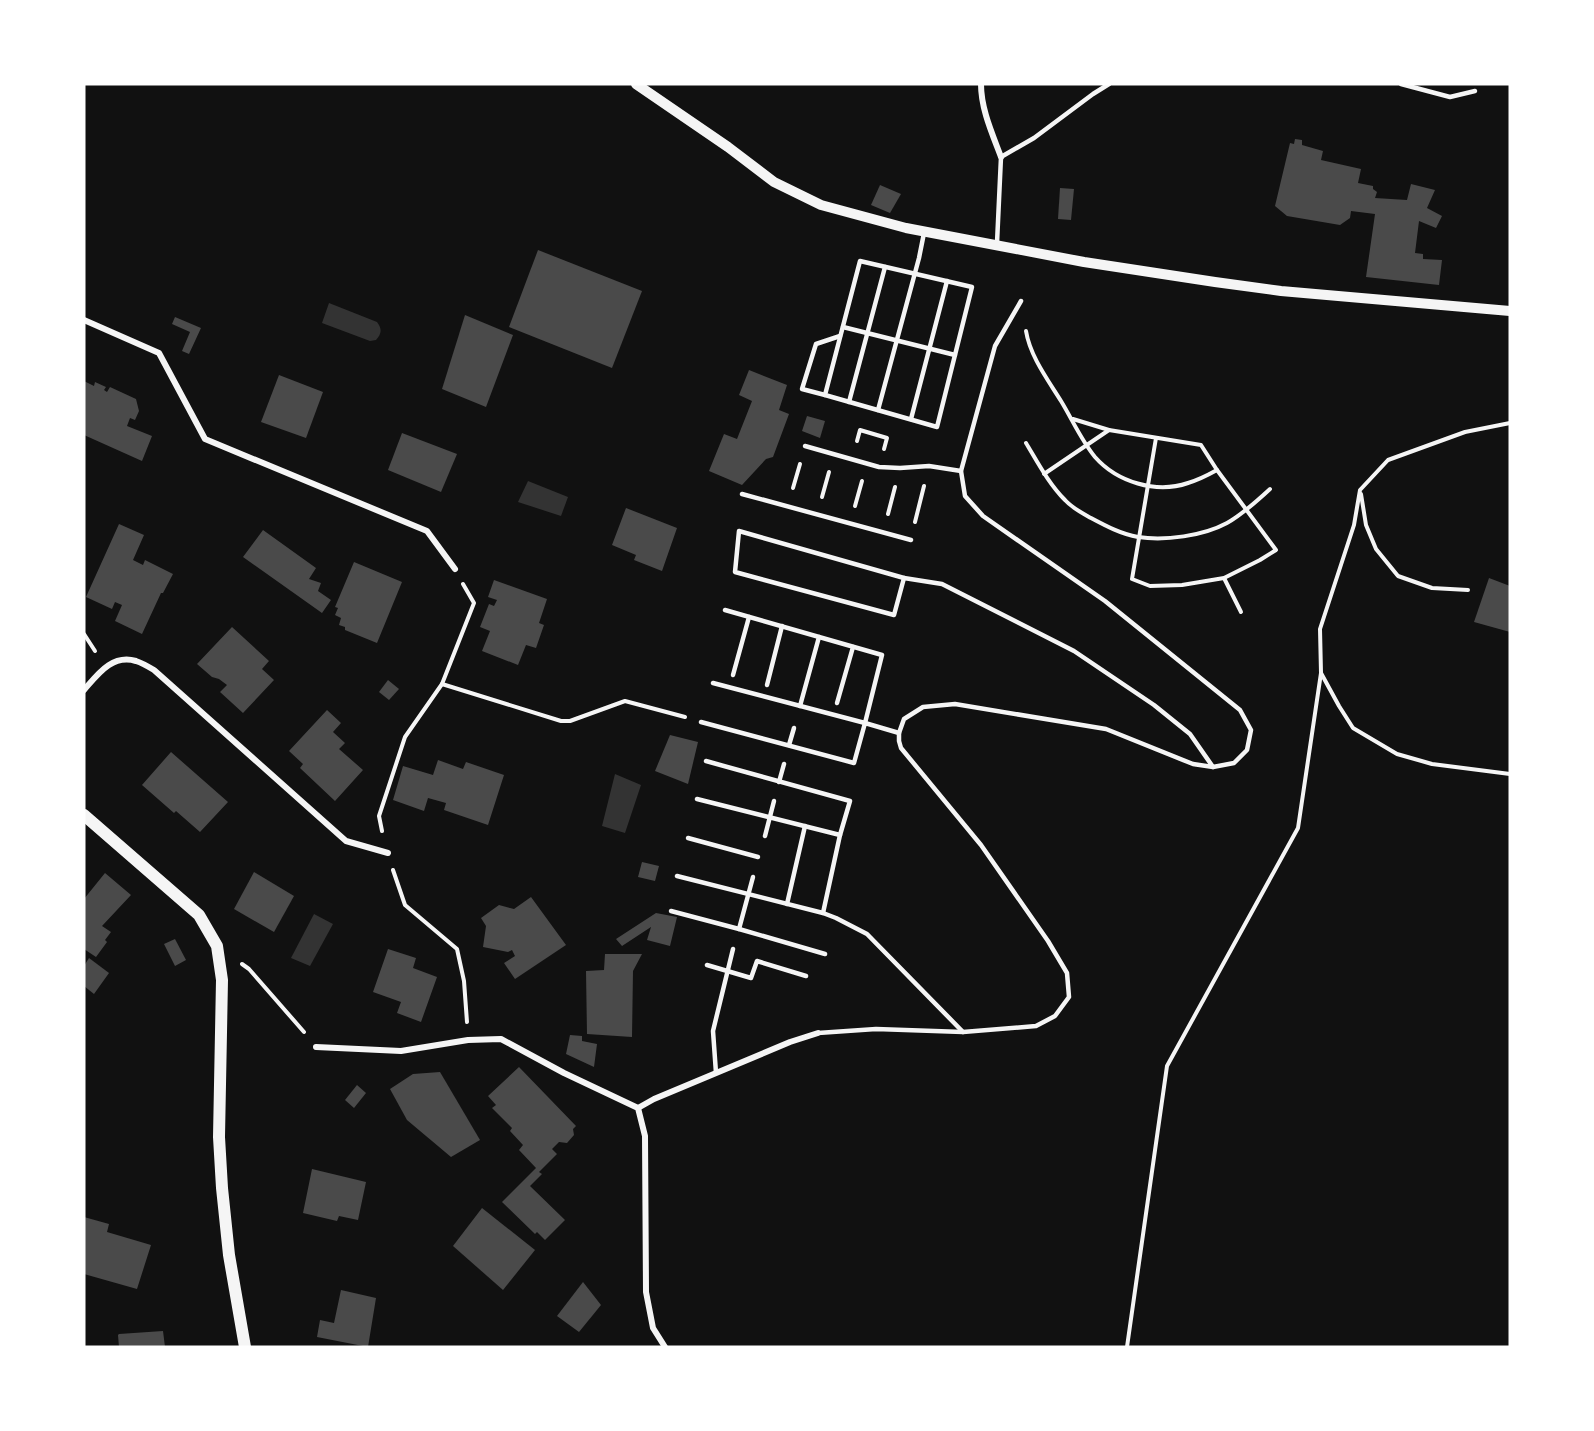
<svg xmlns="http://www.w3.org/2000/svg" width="1594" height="1431" font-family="'Archivo Narrow',sans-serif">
<rect width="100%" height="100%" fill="#111"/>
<!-- water -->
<g fill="#333">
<path d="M329,303L377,322C382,329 382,333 376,340L370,341L322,323Z"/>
<polygon points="528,481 568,497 561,516 518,502"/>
<polygon points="615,774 641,785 625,833 602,826"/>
<polygon points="314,914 333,924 310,966 291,958"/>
</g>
<!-- building -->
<g fill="#4a4a4a">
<polygon points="1295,139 1302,140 1302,145 1323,151 1321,160 1361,169 1358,183 1373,186 1373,189 1377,192 1375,198 1407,200 1411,184 1435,190 1427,208 1442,216 1436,228 1419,221 1415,253 1423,254 1423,259 1442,260 1439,285 1366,277 1375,214 1351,211 1350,218 1340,225 1287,216 1275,206 1290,143 1294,144"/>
<polygon points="880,185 901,194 890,213 871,205"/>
<polygon points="1060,188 1074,189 1071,220 1058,219"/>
<polygon points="538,250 642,291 612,368 509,327"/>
<polygon points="465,315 513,335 486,407 442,389"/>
<polygon points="175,317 201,328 189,354 182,351 190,332 172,324"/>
<polygon points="749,370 787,385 779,410 789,414 773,457 766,459 742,485 709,471 724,434 737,439 752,401 739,395"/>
<polygon points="279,375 323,392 306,438 261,422"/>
<polygon points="84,381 94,386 95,382 106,387 104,390 107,392 110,387 136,399 139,411 135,420 130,418 127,426 152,436 142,461 84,435"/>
<polygon points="807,416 825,421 820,438 802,431"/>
<polygon points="402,433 457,454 441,492 388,470"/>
<polygon points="626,508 677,528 662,571 634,560 636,555 612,545"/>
<polygon points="119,524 144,535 133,560 143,565 145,560 173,574 163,593 161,593 142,634 115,621 122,605 115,602 112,609 86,597"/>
<polygon points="263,530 316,568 309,579 321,583 318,591 331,600 322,613 243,557"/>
<polygon points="354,562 402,582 377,643 345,630 345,627 339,625 341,618 335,615 338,608 335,607"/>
<polygon points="1489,578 1510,586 1510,632 1474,622"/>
<polygon points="494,580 547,599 539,623 544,625 536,648 526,645 518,665 482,651 490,631 480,627 489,604 494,606 497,600 488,597"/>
<polygon points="232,627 269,661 262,669 274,680 243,713 220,692 227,685 219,679 212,677 197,664"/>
<polygon points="388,680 399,689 389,700 379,692"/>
<polygon points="327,710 341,723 333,732 345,743 339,749 363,770 335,801 300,768 303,764 289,751"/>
<polygon points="670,735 698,742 688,784 655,771"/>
<polygon points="171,752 228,802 200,832 176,811 174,813 142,785"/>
<polygon points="438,760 463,769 466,762 504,775 488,825 444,810 446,803 428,798 424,811 393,800 403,766 433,775"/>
<polygon points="642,862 659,866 655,881 638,877"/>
<polygon points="254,872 294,896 274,932 234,909"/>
<polygon points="105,873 131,895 102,926 111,932 105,940 107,942 96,957 84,949 84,899"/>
<polygon points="531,897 566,945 515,979 504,963 515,956 512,950 508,952 483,947 486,926 481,918 499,905 514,909"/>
<polygon points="656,913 677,917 670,946 647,940 651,927 622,946 616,939"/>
<polygon points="175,939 186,960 175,966 164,944"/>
<polygon points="388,949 416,958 413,968 437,977 421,1022 397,1013 401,1002 373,992"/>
<polygon points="605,954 642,954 633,971 632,1037 587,1034 586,971 604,970"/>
<polygon points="89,958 109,973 94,994 84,986 84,966"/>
<polygon points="570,1035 582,1036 582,1041 597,1044 594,1067 566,1054"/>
<polygon points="519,1067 576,1126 573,1129 574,1135 567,1143 559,1142 552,1149 557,1154 539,1172 542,1174 530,1186 565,1220 545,1240 537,1232 535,1234 502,1202 536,1168 519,1150 523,1145 510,1131 512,1128 492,1108 496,1105 488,1096"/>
<polygon points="440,1072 480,1140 451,1157 407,1120 390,1089 413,1074"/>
<polygon points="357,1085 366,1093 354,1108 345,1100"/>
<polygon points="312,1169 366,1182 358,1220 339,1216 337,1221 303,1213"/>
<polygon points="482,1208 535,1250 503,1290 453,1246"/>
<polygon points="84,1217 109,1224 107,1232 151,1245 137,1289 84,1274"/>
<polygon points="583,1282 601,1305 579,1332 557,1316"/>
<polygon points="341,1290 376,1298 368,1347 317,1337 320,1320 334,1323"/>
<polygon points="163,1331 165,1347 119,1347 118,1335 119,1334"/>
</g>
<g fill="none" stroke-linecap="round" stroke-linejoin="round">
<!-- path -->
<g stroke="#f5f5f5" stroke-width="4">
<path d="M1026,331C1030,356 1048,380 1061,401C1072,419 1081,440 1095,457C1117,482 1156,494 1188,483C1198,480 1208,475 1217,470"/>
<polyline points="1073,419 1109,430"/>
<polyline points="1510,423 1465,432 1388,460 1360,490 1354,525 1320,629 1321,673 1339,706 1353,728 1397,754 1432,764 1510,774"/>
<polyline points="857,441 860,430 887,438 884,449"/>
<path d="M1026,443C1038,463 1049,484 1065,500C1072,508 1082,513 1091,518C1106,526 1121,534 1138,537C1165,541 1203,536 1227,523C1243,514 1257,501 1270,489"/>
<polyline points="1044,474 1109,430 1201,445 1217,470 1276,550 1260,560 1224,578 1182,585 1150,586 1132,579 1156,438"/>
<polyline points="793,488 800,464"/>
<polyline points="1361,494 1366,525 1376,549 1398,576 1432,588 1468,590"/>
<polyline points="822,497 829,472"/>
<polyline points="855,506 862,481"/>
<polyline points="888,514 895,487"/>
<polyline points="915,522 924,486"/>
<polyline points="1224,578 1241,612"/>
<polyline points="84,634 95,651"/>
<polyline points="442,684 561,721 570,721 625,701 685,717"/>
<polyline points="382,831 379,816 405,737 442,684 474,603 463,584"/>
<polyline points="393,870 405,905 457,949 464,981 467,1022"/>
<polyline points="242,964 249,969 304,1032"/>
<polyline points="1127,1347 1167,1066 1298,828 1321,673"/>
</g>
<!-- service -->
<g stroke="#f5f5f5" stroke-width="4.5">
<polyline points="1401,84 1450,97 1475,91"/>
<polyline points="997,243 1001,157 1034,138 1093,94 1109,84"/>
<polygon points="860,261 972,287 937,427 825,395"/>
<polyline points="843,327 955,355"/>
<polyline points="825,395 802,389 816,344 840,336"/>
<polyline points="849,402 885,267"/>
<polyline points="878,410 919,258 924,233"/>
<polyline points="911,419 947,281"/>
<polyline points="805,446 879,467 900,468 929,466 961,471"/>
<polyline points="742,494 911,540"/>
<polygon points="739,531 904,578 894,615 735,572"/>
<polyline points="904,578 942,584 1074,651 1154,705 1190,734 1213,767"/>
<polyline points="733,675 749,617"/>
<polyline points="713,683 865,723 882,655 725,610"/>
<polyline points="767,685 782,626"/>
<polyline points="837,703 853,647"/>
<polyline points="800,706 819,637"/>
<polyline points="701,722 854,763 865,723 899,733"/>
<polyline points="789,745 794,728"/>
<polyline points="706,761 850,801 840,835"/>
<polyline points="779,782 784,764"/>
<polyline points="765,836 774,801"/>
<polyline points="688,838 758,857"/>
<polyline points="677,876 823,913 840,835 697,799"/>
<polyline points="787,904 805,826"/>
<polyline points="671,911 739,929 753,877"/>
<polyline points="823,913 836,918 867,934 963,1032"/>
<polyline points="739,929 825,954"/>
<polyline points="707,965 751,978 757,961 806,976"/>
<polyline points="818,1033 876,1029 963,1032 1036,1026 1055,1016 1069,997 1067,973 1048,941 981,845 901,748 899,741 899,733 904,719 923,707 955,704 1106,729 1193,764 1213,767 1234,763 1247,750 1251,730 1240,710 1105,601 983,516 965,496 961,471 995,346 1021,301"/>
<polyline points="716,1073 713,1031 733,949"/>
</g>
<!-- minor -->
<g stroke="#f5f5f5" stroke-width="6">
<path d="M981,84C981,109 992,133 1001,157"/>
<polyline points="84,320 159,353 205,439 427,531 455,569"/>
<path d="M84,690C98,674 112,654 136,661C142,663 149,667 154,670L346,841L388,853"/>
<polyline points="316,1047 401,1051 468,1040 501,1039 564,1073 638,1108 645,1136 646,1292 653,1328 665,1347"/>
<polyline points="638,1108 654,1099 790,1042 818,1033"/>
</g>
<!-- tertiary -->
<polyline stroke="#f5f5f5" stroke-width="10" points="636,84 728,147 774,182 821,205 906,228 1084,262 1215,282 1281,291 1510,311"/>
<!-- secondary -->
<polyline stroke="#f5f5f5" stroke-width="12" points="84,815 199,915 217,946 222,980 219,1137 222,1188 229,1255 245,1347"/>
</g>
<!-- border -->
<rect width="1594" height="1431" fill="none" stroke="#ffffff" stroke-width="171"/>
</svg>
